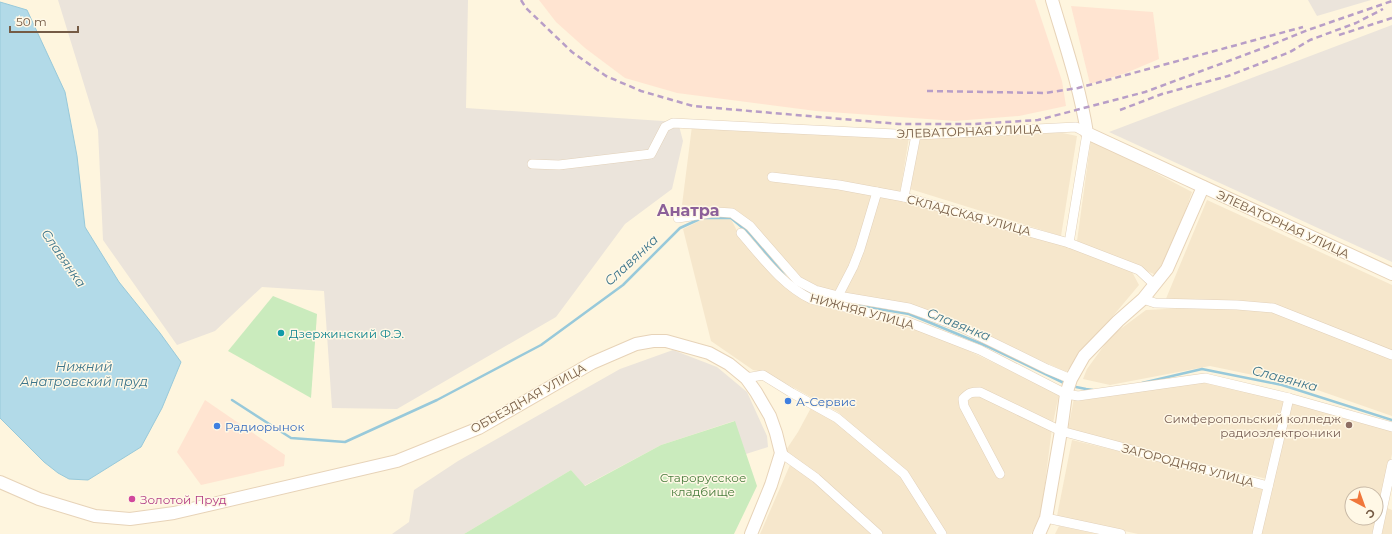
<svg xmlns="http://www.w3.org/2000/svg" width="1392" height="534" font-family="Montserrat,sans-serif">
<rect width="100%" height="100%" fill="#fef5de"/>
<!-- residential -->
<g fill="#f6e7cc" fill-rule="evenodd">
<polygon points="692,126 909,137 900,193 771,175 767,176 902,199 1068,246 1131,270 1139,285 1066,372 959,323 825,290 799,276 735,211 682,205"/>
<polygon points="1058,132 1077,136 1061,236 910,189 918,136"/>
<polygon points="1091,139 1192,192 1177,235 1156,275 1077,241"/>
<polygon points="1207,200 1392,285 1392,351 1272,304 1165,301"/>
<polygon points="703,219 731,219 739,235 795,295 906,324 948,341 1059,394 1052,428 1041,515 1031,534 944,534 906,473 838,412 767,373 753,370 711,341 683,229"/>
<polygon points="1222,306 1255,309 1280,314 1392,360 1392,416 1306,386 1210,366 1110,385 1083,379 1087,369 1111,336 1146,310"/>
<path d="M1202,379L1392,428V454L1375,534H1259L1267,479L1068,430L1074,398ZM1352,494H1376V518H1352Z"/>
<polygon points="812,406 836,419 904,475 941,534 882,534 784,453 798,432"/>
<polygon points="1072,440 1266,487 1256,534 1138,534 1057,516"/>
<polygon points="790,465 824,488 874,534 760,534"/>
<polygon points="1387,508 1392,510 1392,534 1382,534"/>
<polygon points="1059,526 1097,534 1055,534"/>
</g>
<!-- commercial -->
<g fill="#ffe4d1">
<polygon points="539,0 1035,0 1062,81 1066,106 1019,116 955,121 816,111 677,93 625,78 585,48 556,22"/>
<polygon points="1071,6 1153,12 1159,59 1126,73 1090,84"/>
<polygon points="205,400 285,455 284,466 201,485 177,452"/>
</g>
<!-- industrial -->
<g fill="#ebe4db">
<polygon points="58,0 468,0 466,108 678,122 683,141 672,189 625,224 556,317 397,409 332,408 324,291 262,287 215,331 177,345 103,240 98,130"/>
<polygon points="1308,0 1371,0 1317,16"/>
<polygon points="1392,25 1392,262 1109,132"/>
<polygon points="673,350 717,367 747,392 767,436 768,447 746,454 734,421 661,445 584,486 571,470 464,534 392,534 409,522 414,490 458,461 620,369"/>
</g>
<!-- green -->
<g fill="#caebbd">
<polygon points="273,296 317,314 311,398 228,351"/>
<polygon points="735,421 757,486 734,534 464,534 571,470 585,486 661,445"/>
</g>
<!-- water -->
<polygon fill="#b2dae8" stroke="#98c9da" points="0,2 27,10 65,92 77,156 85,227 119,282 160,333 181,362 162,408 141,447 88,480 69,479 58,473 44,462 0,418"/>
<g fill="none" stroke-linecap="round" stroke-linejoin="round">
<!-- stream -->
<g stroke="#98c9da" stroke-width="2.5">
<polyline points="802,288 813,295 819,296"/>
<polyline points="855,305 909,314 989,347 1064,383"/>
<polyline points="1142,383 1202,369 1282,385 1392,420"/>
<polyline points="1076,387 1086,389 1093,390"/>
<polyline points="232,400 291,438 345,442 437,400 541,345 623,285 680,228 702,218 731,218 750,234 785,276"/>
</g>
<defs>
<g id="minor">
<polyline points="532,164 559,165 651,154 665,127 673,123 916,135 1076,127 1087,133 1069,243"/>
<polyline points="772,177 839,185 904,197 1069,243 1139,270 1155,285"/>
<polyline points="904,197 916,135"/>
<polyline points="678,218 716,212 732,213 750,226 798,281 815,290 838,296 909,308 961,327 1047,369 1071,379"/>
<path d="M741,233C762,257 782,285 811,299L908,322L980,350L1066,394L1078,396L1205,378L1289,398L1392,427"/>
<polyline points="838,296 853,267 860,249 877,192"/>
<polyline points="1143,299 1155,303 1237,305 1273,308 1392,355"/>
<polyline points="746,378 763,375 792,393 837,418 904,474 942,534"/>
<polyline points="781,453 816,478 878,534"/>
<path d="M1000,474L964,406L963,399C969,392 972,392 980,392L1061,431L1268,486"/>
<polyline points="1046,518 1121,534"/>
<polyline points="1257,534 1289,398"/>
<polyline points="1377,534 1392,464"/>
</g>
<g id="secondary">
<path d="M1052,0C1065,44 1080,88 1087,133L1392,274"/>
<polyline points="0,482 39,499 95,516 130,519 174,513 397,461 479,428 592,363 636,344 653,341 666,341 709,353 729,364 746,378 756,392 770,416 776,433 781,453 771,485 751,534"/>
<polyline points="1039,534 1046,518 1061,431 1066,394 1071,379 1084,356 1118,321 1143,299 1167,269 1203,187"/>
</g>
</defs>
<!-- minor casing -->
<use href="#minor" stroke="#e2d1ba" stroke-width="10"/>
<!-- secondary casing -->
<use href="#secondary" stroke="#e7d3b8" stroke-width="14"/>
<!-- minor -->
<use href="#minor" stroke="#fff" stroke-width="9"/>
<!-- secondary -->
<use href="#secondary" stroke="#fff" stroke-width="12"/>
<!-- rail -->
<g stroke="#b89ec7" stroke-width="2.5" stroke-dasharray="6 4" stroke-linecap="butt">
<polyline points="521,0 526,8 572,52 606,76 641,91 693,106 899,124 975,124 1038,120 1145,92 1266,47 1308,30 1392,1"/>
<polyline points="1339,35 1392,18"/>
<polyline points="927,91 1045,93 1078,88 1303,27"/>
<polyline points="1120,110 1162,94 1228,76 1290,52 1310,40 1356,23 1383,9"/>
</g>
</g>
<!-- markers -->
<circle fill="#0f9aa8" stroke="#fff8e6" stroke-width="1.5" cx="281" cy="333" r="4"/>
<g fill="#3f7fe0" stroke="#fff8e6" stroke-width="1.5">
<circle cx="788" cy="401" r="4"/>
<circle cx="217" cy="426" r="4"/>
</g>
<circle fill="#8d6e63" stroke="#fff8e6" stroke-width="1.5" cx="1349" cy="425" r="4"/>
<circle fill="#d1479c" stroke="#fff8e6" stroke-width="1.5" cx="132" cy="499" r="4"/>
<g text-anchor="middle" dominant-baseline="central" stroke-width="3" stroke-linejoin="round" paint-order="stroke">
<!-- street labels -->
<g font-size="12" fill="#755b45" stroke="#fff8e6">
<text transform="translate(969 131) rotate(-2)">ЭЛЕВАТОРНАЯ УЛИЦА</text>
<text transform="translate(969 215) rotate(15)">СКЛАДСКАЯ УЛИЦА</text>
<text transform="translate(1283 224) rotate(25)">ЭЛЕВАТОРНАЯ УЛИЦА</text>
<text transform="translate(862 311) rotate(15)">НИЖНЯЯ УЛИЦА</text>
<text transform="translate(528 398) rotate(-29)">ОБЪЕЗДНАЯ УЛИЦА</text>
<text transform="translate(1188 465) rotate(15)">ЗАГОРОДНЯЯ УЛИЦА</text>
</g>
<!-- culture labels -->
<g font-size="12" fill="#0d838f" stroke="#fff8e6" text-anchor="start">
<text x="289" y="333">Дзержинский Ф.Э.</text>
</g>
<!-- shop labels -->
<g font-size="12" fill="#366cbe" stroke="#fff8e6" text-anchor="start">
<text x="796" y="401">А-Сервис</text>
<text x="225" y="426">Радиорынок</text>
</g>
<!-- education labels -->
<g font-size="12" fill="#785e54" stroke="#fff8e6" text-anchor="end">
<text x="1341" y="418">Симферопольский колледж<tspan x="1341" dy="14">радиоэлектроники</tspan></text>
</g>
<!-- park labels -->
<g font-size="12" fill="#487c3c" stroke="#fff8e6">
<text x="703" y="477">Старорусское<tspan x="703" dy="14">кладбище</tspan></text>
</g>
<!-- hotel labels -->
<g font-size="12" fill="#b23c85" stroke="#fff8e6" text-anchor="start">
<text x="140" y="499">Золотой Пруд</text>
</g>
<!-- water labels -->
<g font-size="13" font-style="italic" fill="#3d758b" stroke="#fff8e6">
<text transform="translate(64 258) rotate(55)">Славянка</text>
<text transform="translate(631 260) rotate(-43)">Славянка</text>
<text transform="translate(959 324) rotate(22)">Славянка</text>
<text x="84" y="366">Нижний<tspan x="84" dy="15">Анатровский пруд</tspan></text>
<text transform="translate(1285 378) rotate(15)">Славянка</text>
</g>
<!-- district labels -->
<g font-size="16" font-weight="bold" fill="#8c6099" stroke="#fff8e6">
<text x="688" y="210">Анатра</text>
</g>
</g>
<!-- north arrow -->
<g transform="translate(1364 506) rotate(139)"><circle r="19" fill="#fff8e6" stroke="#c8b9a6"/>
<path d="M0-3L7 15L0 10L-7 15Z" fill="#f0773b"/>
<text y="-6" font-size="11" font-weight="bold" text-anchor="middle" fill="#755b45">С</text>
</g>
<!-- scale -->
<path d="M10 26v6h68v-6" fill="none" stroke="#755b45" stroke-width="2"/>
<text x="16" y="26" font-size="12" fill="#755b45" stroke="#fff8e6" stroke-width="3" paint-order="stroke">50 m</text>
</svg>
